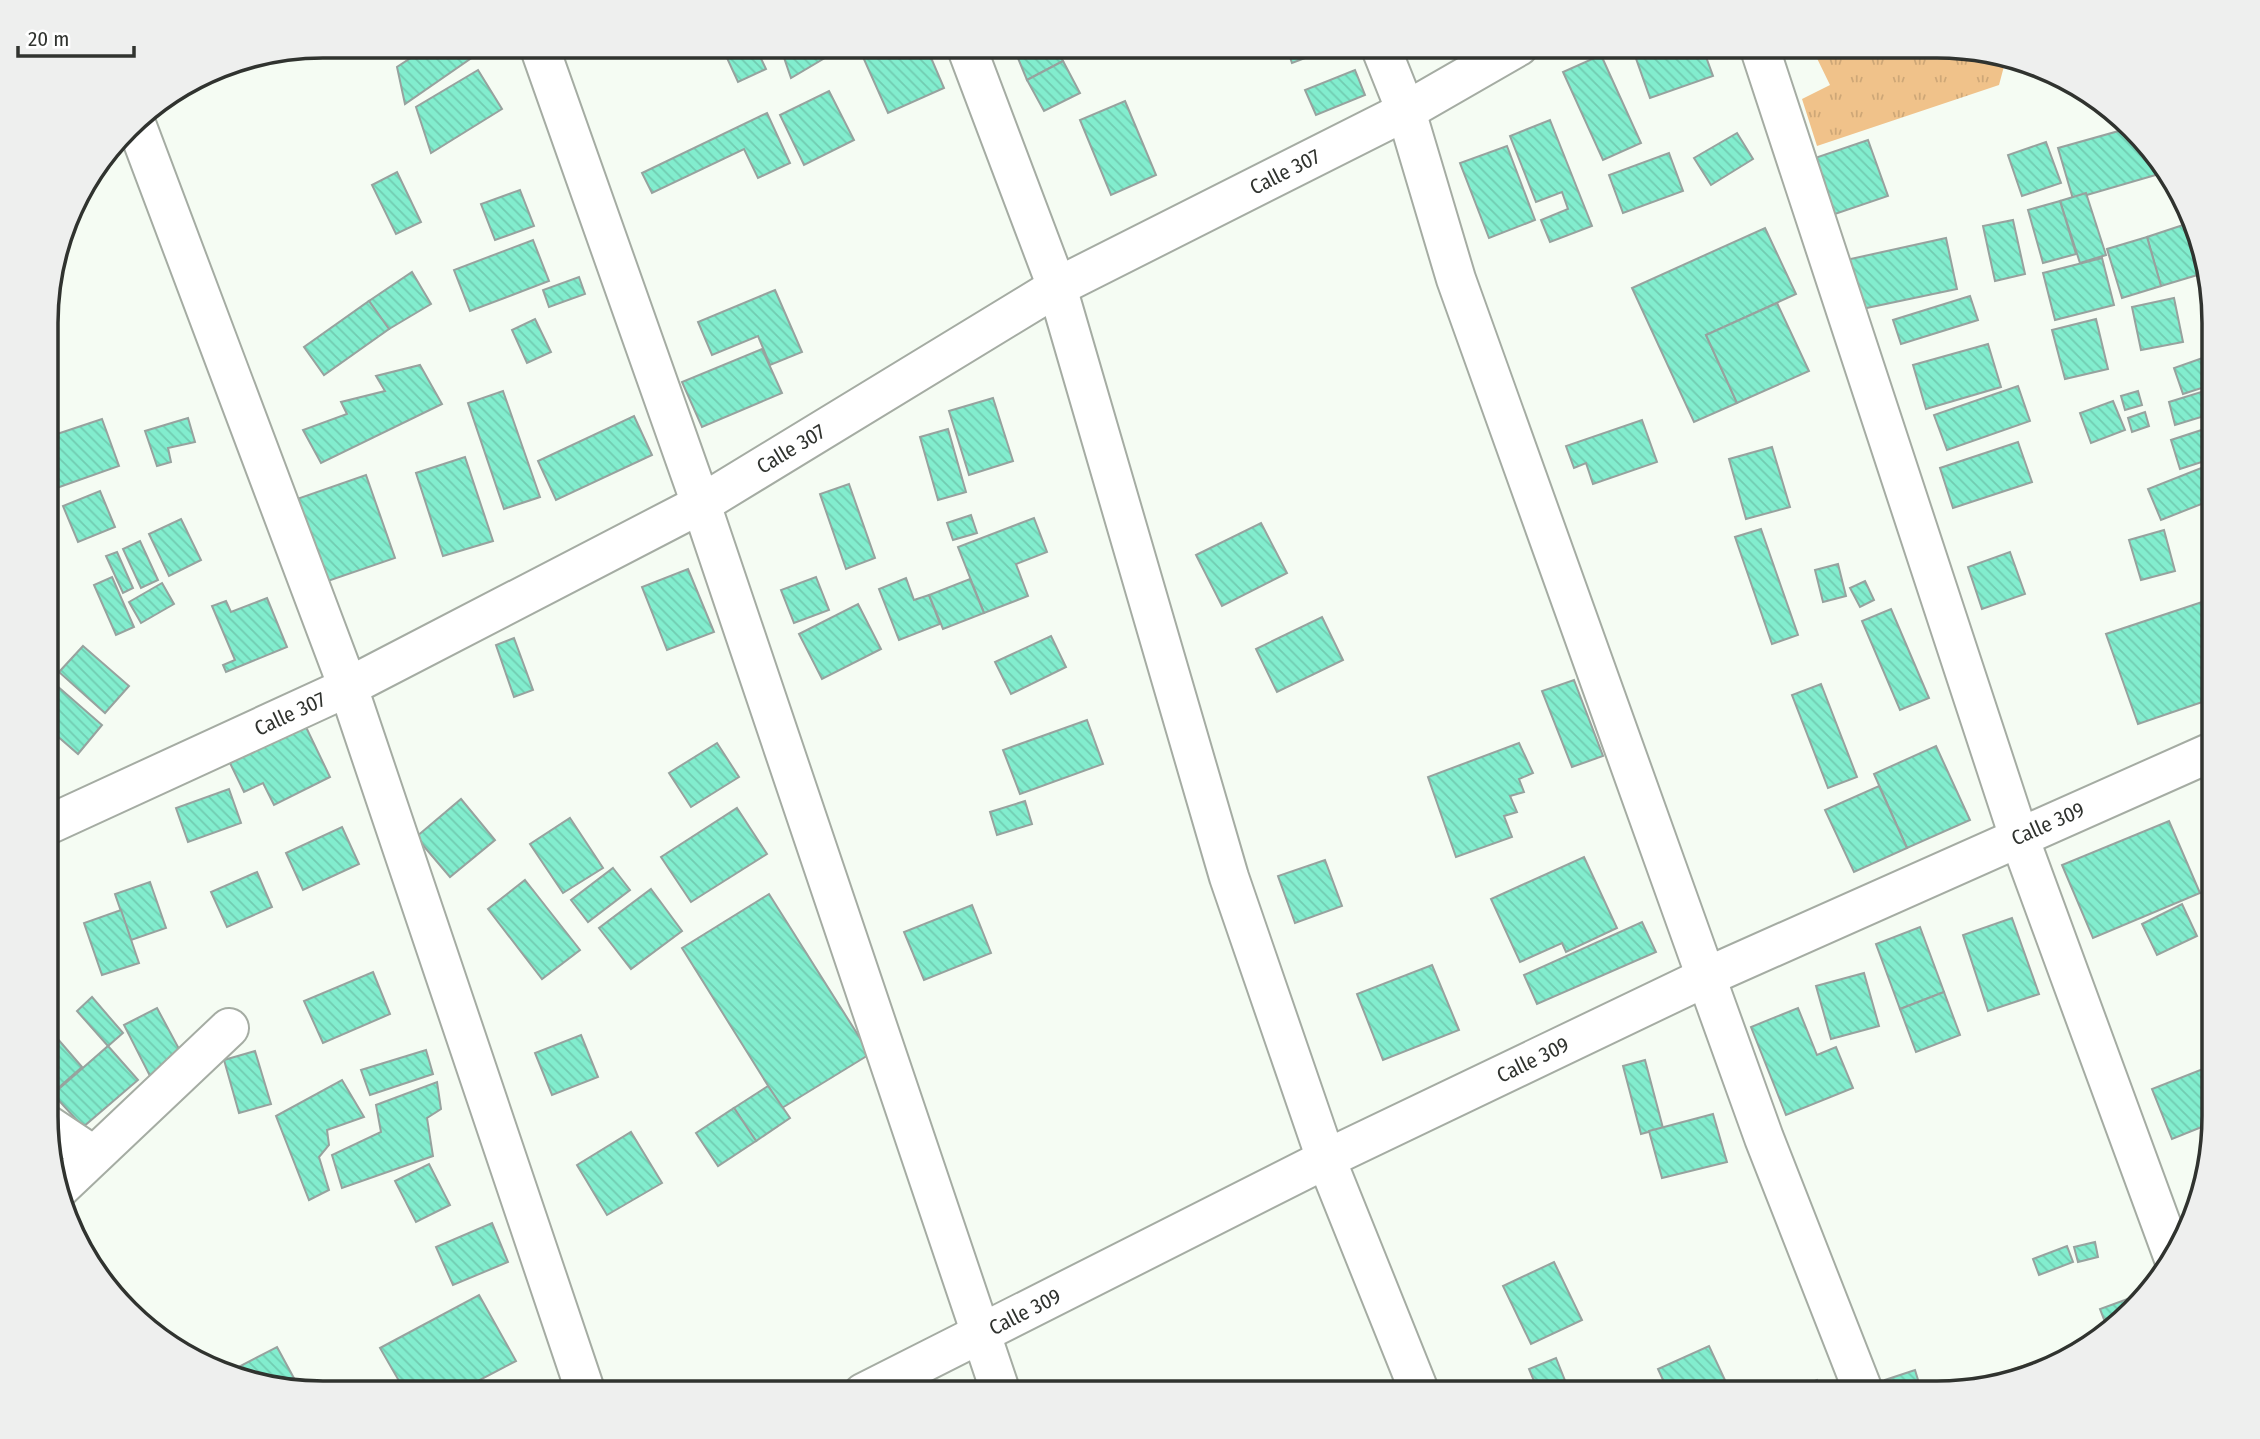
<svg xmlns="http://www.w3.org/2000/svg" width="2260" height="1439" font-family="'Fira Sans Condensed',sans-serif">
<defs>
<pattern id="grass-tufts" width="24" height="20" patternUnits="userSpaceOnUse" patternTransform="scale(1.75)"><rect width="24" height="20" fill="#f0c28a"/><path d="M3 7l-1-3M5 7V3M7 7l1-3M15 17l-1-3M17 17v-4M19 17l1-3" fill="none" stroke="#cea777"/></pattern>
<pattern id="building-back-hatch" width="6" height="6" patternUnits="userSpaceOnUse" patternTransform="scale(1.75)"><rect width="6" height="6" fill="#82edce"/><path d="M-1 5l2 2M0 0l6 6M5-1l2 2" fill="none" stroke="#71ccb1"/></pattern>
</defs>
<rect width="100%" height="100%" fill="#f5fcf3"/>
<!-- grass -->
<polygon fill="url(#grass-tufts)" points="1811,46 1938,46 2007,55 1999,85 1817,146 1802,99 1830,85"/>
<!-- pitch -->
<polygon fill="#f0c28a" points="2082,1345 2084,1349 2076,1356 1971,1388 1969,1383"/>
<!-- building -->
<g fill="url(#building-back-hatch)" stroke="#97a29e" stroke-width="2">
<polygon points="429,46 480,46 483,50 405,104 397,67"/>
<polygon points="725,46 755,46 766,69 738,82 722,47"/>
<polygon points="780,46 845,46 791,78"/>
<polygon points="891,46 926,46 944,88 888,113 863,57"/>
<polygon points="1013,46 1054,46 1063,61 1027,80"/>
<polygon points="1286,46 1337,46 1292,63"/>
<polygon points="1644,46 1702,46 1713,76 1650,98 1633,50"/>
<polygon points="1601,55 1641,143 1603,160 1563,72"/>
<polygon points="1063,61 1080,93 1044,111 1027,80"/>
<polygon points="478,70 502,109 431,153 416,107"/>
<polygon points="1355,70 1365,95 1316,115 1305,90"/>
<polygon points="829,91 854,140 804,165 780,115"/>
<polygon points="1125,101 1156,175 1111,195 1080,120"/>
<polygon points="767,113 790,163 758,178 744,149 652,193 642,173"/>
<polygon points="1550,120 1592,226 1550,242 1541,220 1568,209 1562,192 1536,202 1510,136"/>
<polygon points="2126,129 2166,172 2073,199 2058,148"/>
<polygon points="1737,133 1753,159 1711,185 1694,158"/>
<polygon points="1868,140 1888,196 1829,216 1809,160"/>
<polygon points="2046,142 2061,183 2022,196 2008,155"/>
<polygon points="1507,146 1535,220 1489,238 1460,163"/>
<polygon points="1669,153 1683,191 1623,213 1609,175"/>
<polygon points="397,172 421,222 396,234 372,185"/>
<polygon points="520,190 534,226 495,240 481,204"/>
<polygon points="2086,193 2106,255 2080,263 2060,201"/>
<polygon points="2060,201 2076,254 2043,263 2028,210"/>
<polygon points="2013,220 2025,274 1995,281 1983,226"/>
<polygon points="2189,223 2204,273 2161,286 2147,237"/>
<polygon points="1765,228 1796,294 1706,335 1737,403 1694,422 1632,288"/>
<polygon points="2147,237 2161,286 2122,298 2107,249"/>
<polygon points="1946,238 1957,289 1857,310 1846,260"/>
<polygon points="533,240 549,281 470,311 454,270"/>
<polygon points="2102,258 2114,305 2055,320 2043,273"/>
<polygon points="412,272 431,304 389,329 369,301"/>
<polygon points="579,277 585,294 549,307 543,290"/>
<polygon points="775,290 802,352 770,365 758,336 712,355 698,322"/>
<polygon points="1970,296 1978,320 1901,344 1893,320"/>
<polygon points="2174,298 2183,342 2141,350 2132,307"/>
<polygon points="369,301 389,329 324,375 304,347"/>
<polygon points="1777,303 1809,371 1737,403 1706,335"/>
<polygon points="535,319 551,352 527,363 512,330"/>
<polygon points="2096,319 2108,369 2065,379 2052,330"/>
<polygon points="1988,344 2001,387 1926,409 1913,365"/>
<polygon points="762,349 782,393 702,427 682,382"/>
<polygon points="2214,354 2214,384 2183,394 2174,368"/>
<polygon points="420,365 442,404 321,463 303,430 347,414 341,402 385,391 376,376"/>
<polygon points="2018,386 2030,421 1947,450 1934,415"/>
<polygon points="2214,388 2214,413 2175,425 2169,402"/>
<polygon points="503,391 540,497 504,509 468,403"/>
<polygon points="2138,391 2142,405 2125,410 2121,396"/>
<polygon points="993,398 1013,461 969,475 949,411"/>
<polygon points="2113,401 2125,430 2091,443 2080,413"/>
<polygon points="2145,412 2149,426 2132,432 2128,418"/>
<polygon points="634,416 652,455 556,500 538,461"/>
<polygon points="188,418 195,442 168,448 171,462 157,466 145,431"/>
<polygon points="102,419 119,466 48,491 48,437"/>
<polygon points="1642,420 1657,462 1593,484 1586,463 1574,468 1566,446"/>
<polygon points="2214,426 2214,458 2180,469 2171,440"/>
<polygon points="948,429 966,492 938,500 920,437"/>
<polygon points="2018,442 2032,482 1953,508 1940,468"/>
<polygon points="1772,447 1790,507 1746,519 1729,459"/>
<polygon points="465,457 493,541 443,556 416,473"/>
<polygon points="2214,463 2214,499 2161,520 2148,489"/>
<polygon points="366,475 395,558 322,583 294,500"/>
<polygon points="849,484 875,558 846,569 820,494"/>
<polygon points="100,491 115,527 78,542 63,506"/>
<polygon points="971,515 977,533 953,540 947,523"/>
<polygon points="1034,518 1047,552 1016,564 1028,596 984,613 958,547"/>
<polygon points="181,519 201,560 169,576 149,534"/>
<polygon points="1261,523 1287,573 1222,606 1196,555"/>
<polygon points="1761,529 1798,635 1772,644 1735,537"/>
<polygon points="2164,530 2175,571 2141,580 2129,540"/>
<polygon points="140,541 158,580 141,588 123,549"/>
<polygon points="117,552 133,588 123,593 106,556"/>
<polygon points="2010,552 2025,594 1982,609 1968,567"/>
<polygon points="1838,564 1846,596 1823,602 1815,570"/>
<polygon points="688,569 714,632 667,650 642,587"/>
<polygon points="112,577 134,627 116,635 94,585"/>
<polygon points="816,577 829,610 794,623 781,590"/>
<polygon points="906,578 914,600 929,595 940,624 899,640 879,589"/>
<polygon points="970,579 984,613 943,629 929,595"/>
<polygon points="1865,581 1874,600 1860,607 1850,588"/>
<polygon points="162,583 174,604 141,623 129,602"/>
<polygon points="267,598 287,647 226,672 223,665 235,660 212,606 226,601 231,612"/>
<polygon points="2205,601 2214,626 2214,698 2138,724 2106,634"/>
<polygon points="858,604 881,649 822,679 799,634"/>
<polygon points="1891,609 1929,698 1900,710 1862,621"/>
<polygon points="1322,617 1343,660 1277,692 1256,649"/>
<polygon points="1051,636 1066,667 1011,694 995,662"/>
<polygon points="514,638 533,690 514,697 496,645"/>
<polygon points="83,646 129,686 105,713 59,672"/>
<polygon points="48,678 102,725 78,754 48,728"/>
<polygon points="1574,680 1603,756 1572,767 1542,691"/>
<polygon points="1821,684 1857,777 1828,788 1792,695"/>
<polygon points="1087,720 1103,764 1020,794 1003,750"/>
<polygon points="305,725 330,777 274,805 263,783 244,792 229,761"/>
<polygon points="717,743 739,777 691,807 669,773"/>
<polygon points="1519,743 1533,773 1519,779 1524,792 1510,796 1517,812 1504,816 1512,837 1456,857 1428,777"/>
<polygon points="1936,746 1970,820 1907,848 1874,774"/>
<polygon points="1879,786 1907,848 1854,872 1825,810"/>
<polygon points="229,789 241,823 188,842 176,808"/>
<polygon points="461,799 495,840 450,877 416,837"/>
<polygon points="1025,801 1032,824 997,835 990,812"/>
<polygon points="737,808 767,854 691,902 661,857"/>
<polygon points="570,818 603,868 563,893 530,844"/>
<polygon points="2169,821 2200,893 2093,938 2062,865"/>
<polygon points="342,827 359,864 303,890 286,853"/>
<polygon points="1584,857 1617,928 1566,952 1562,943 1520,962 1491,899"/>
<polygon points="1325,860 1342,906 1295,923 1278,876"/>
<polygon points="613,868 630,890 588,922 571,900"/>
<polygon points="257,872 272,907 227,927 211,892"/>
<polygon points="525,880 580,950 542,979 488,909"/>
<polygon points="150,882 166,928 131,940 115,894"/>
<polygon points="651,889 682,931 631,969 599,928"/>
<polygon points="769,894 870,1054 782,1108 682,948"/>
<polygon points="2182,904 2197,936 2157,955 2142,924"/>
<polygon points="972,905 991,953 924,980 904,932"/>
<polygon points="121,910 139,963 102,975 84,923"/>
<polygon points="2012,918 2039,994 1988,1011 1963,935"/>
<polygon points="1642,922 1656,952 1537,1004 1524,975"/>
<polygon points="1920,927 1944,992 1900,1009 1876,944"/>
<polygon points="1432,965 1459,1030 1383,1060 1357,994"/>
<polygon points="373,972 390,1014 323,1043 304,1001"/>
<polygon points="1864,973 1879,1026 1831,1039 1816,986"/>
<polygon points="1944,992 1960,1035 1916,1052 1900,1009"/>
<polygon points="92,997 123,1033 108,1046 77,1011"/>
<polygon points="157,1008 185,1060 151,1078 124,1025"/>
<polygon points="1798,1008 1817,1055 1836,1047 1853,1088 1786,1115 1751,1027"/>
<polygon points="50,1030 82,1067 48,1097 48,1031"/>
<polygon points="581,1035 598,1077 552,1095 535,1053"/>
<polygon points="108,1046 138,1080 83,1127 53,1094"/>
<polygon points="426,1050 433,1074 370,1095 361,1070"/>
<polygon points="255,1051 271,1104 239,1113 224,1060"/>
<polygon points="1645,1060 1663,1128 1641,1134 1623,1066"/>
<polygon points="2208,1067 2214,1080 2214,1122 2172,1139 2152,1089"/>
<polygon points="342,1080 364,1117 327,1130 329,1145 319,1157 329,1190 309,1200 276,1116"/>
<polygon points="437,1082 441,1109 427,1118 433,1156 342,1188 332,1155 381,1132 376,1105"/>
<polygon points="768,1086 790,1118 756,1141 734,1108"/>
<polygon points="734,1108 756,1141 718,1166 696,1133"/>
<polygon points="1713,1114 1727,1162 1662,1178 1649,1131"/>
<polygon points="631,1132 662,1183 607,1215 577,1165"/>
<polygon points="429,1164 450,1205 416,1222 395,1181"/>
<polygon points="492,1223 508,1262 453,1285 436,1247"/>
<polygon points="2095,1242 2098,1257 2078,1262 2074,1247"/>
<polygon points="2067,1246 2073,1262 2039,1275 2033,1259"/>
<polygon points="1554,1262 1582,1320 1531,1344 1503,1286"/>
<polygon points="109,1277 140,1311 137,1314 106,1280"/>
<polygon points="2144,1293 2107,1327 2100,1309"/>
<polygon points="479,1295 516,1361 455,1393 388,1393 402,1386 380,1348"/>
<polygon points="1709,1346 1731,1393 1669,1393 1658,1369"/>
<polygon points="277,1347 296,1382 286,1388 234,1379 225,1374"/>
<polygon points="1556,1358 1570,1393 1539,1393 1529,1369"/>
<polygon points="1915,1370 1922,1393 1889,1393 1885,1380"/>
<polygon points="1817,1380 1822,1393 1784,1393"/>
</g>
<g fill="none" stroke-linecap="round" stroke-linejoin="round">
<defs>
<g id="minor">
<polyline points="539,46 701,504 1001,1393"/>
<polyline points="966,46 1057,287 1229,877 1326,1159 1420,1393"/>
<polyline points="1380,46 1406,111 1456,279 1706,977 1764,1138 1864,1393"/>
<polyline points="1759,46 2019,837 2174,1259"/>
<polyline points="135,121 348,687 586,1393"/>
<polyline points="48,825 348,687 701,504 1057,287 1406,111 1519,46"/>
<polyline points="48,1125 93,1155"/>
<polyline points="60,1188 229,1028"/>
<polyline points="863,1393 1326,1159 1706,977 2214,751"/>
</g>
</defs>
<!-- minor casing -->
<use href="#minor" stroke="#a5aca3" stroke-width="42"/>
<!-- minor -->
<use href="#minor" stroke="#fff" stroke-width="38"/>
</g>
<g text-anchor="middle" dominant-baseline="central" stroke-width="6" stroke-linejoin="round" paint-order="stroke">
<!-- street labels -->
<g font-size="21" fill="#30332f" stroke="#fff">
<text transform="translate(1285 172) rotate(-27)">Calle 307</text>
<text transform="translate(791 449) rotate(-31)">Calle 307</text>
<text transform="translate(290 714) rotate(-25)">Calle 307</text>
<text transform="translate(2048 824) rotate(-24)">Calle 309</text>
<text transform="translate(1533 1060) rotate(-26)">Calle 309</text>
<text transform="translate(1025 1312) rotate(-27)">Calle 309</text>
</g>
</g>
<!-- crop -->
<path d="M0 0H2260V1439H0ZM323 58H1937A265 265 0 0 1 2202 323V1116A265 265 0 0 1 1937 1381H323A265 265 0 0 1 58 1116V323A265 265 0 0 1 323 58Z" fill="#eeefee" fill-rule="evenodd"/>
<path fill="none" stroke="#30332f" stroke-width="3.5" d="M323 58H1937A265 265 0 0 1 2202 323V1116A265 265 0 0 1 1937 1381H323A265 265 0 0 1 58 1116V323A265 265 0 0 1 323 58Z"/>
<!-- scale -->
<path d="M18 46v10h116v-10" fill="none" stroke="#30332f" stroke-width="3.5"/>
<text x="28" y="46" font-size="21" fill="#30332f" stroke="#ffffff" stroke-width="5" paint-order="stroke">20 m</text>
</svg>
